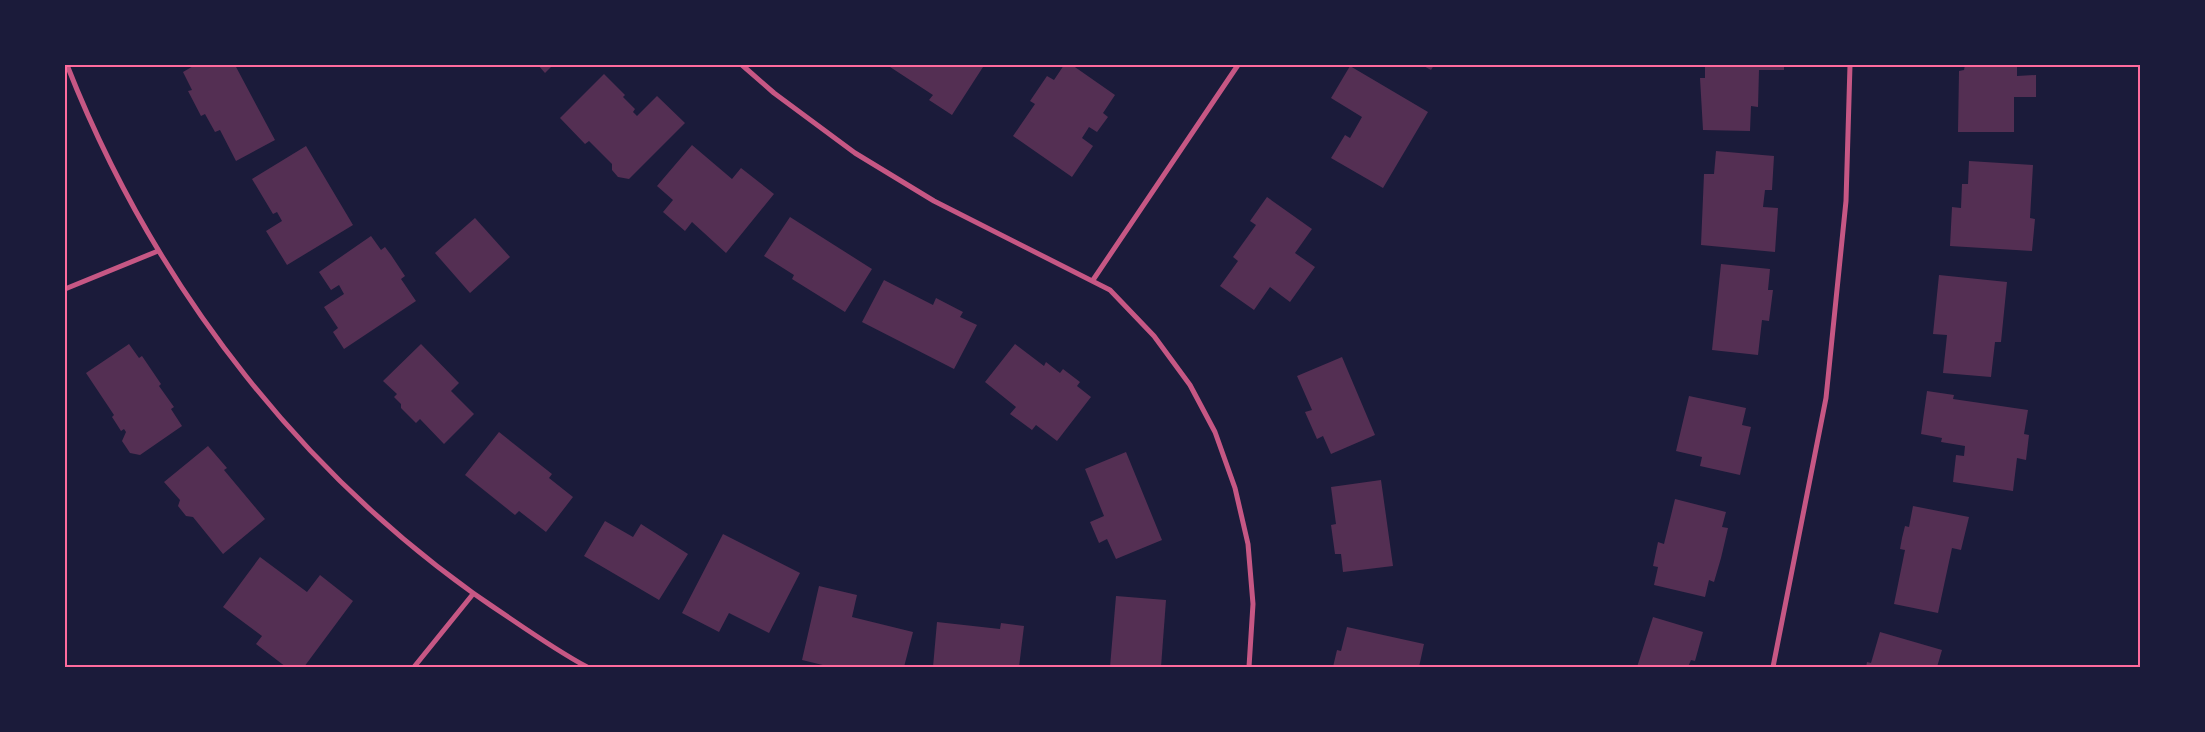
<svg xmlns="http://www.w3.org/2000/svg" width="2205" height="732" font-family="'DM Sans',sans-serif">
<rect width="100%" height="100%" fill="#1b1b3a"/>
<!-- building -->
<g fill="#542f53">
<polygon points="195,65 235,65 275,140 236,161 220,130 215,132 205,114 201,116 188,91 192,90 183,72"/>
<polygon points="538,65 553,65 545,73"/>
<polygon points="887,65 980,65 983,67 952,115 929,100 933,95"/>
<polygon points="1064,65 1072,65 1115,95 1103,113 1108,117 1097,132 1089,127 1082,138 1093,146 1072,177 1013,136 1035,104 1030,101 1047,76 1054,80"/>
<polygon points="1422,65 1434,65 1431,70"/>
<polygon points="1705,65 1784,65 1784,70 1759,70 1758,107 1751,106 1750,131 1703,130 1700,78 1705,78"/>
<polygon points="1965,65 2017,65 2017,76 2036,75 2036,97 2014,97 2014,132 1958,132 1959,71 1964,70"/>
<polygon points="1350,66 1428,112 1383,188 1331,158 1345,135 1350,138 1362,117 1331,98"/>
<polygon points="604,74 625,95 623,97 635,109 633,112 637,116 657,96 685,123 629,179 618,177 612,170 612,164 589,141 585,144 560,118"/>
<polygon points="692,145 732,179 741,168 774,194 726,253 692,222 685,231 663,212 673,200 657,186"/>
<polygon points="306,146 353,225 287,265 266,231 282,221 277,212 273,214 252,179"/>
<polygon points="1716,151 1774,156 1772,190 1765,190 1763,207 1778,208 1775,252 1701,245 1704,174 1714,174"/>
<polygon points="1969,161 2033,165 2030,218 2035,219 2032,251 1950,246 1952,207 1961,208 1962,184 1968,184"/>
<polygon points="1267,197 1312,229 1295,253 1315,267 1290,302 1270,287 1254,310 1220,286 1238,261 1233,257 1256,225 1250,221"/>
<polygon points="790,217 872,269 845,312 792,279 794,275 764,256"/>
<polygon points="475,218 510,257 470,293 435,253"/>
<polygon points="371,236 381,250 385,247 391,255 405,276 401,279 416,301 344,349 333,332 338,328 324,307 344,294 339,285 331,290 319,272"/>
<polygon points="1721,264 1770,269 1768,290 1773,290 1769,321 1762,320 1758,355 1712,350"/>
<polygon points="1939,275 2007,282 2001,342 1995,342 1991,377 1943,373 1947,335 1933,334"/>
<polygon points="884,280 933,305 936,298 963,312 960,317 977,325 954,369 862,322"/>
<polygon points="129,344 139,358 142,356 161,384 159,386 174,407 171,409 182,426 140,455 130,453 122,441 126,432 124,429 121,431 114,420 112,417 114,415 86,373"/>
<polygon points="421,344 459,383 451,391 474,414 444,444 420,419 416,423 401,408 401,404 394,397 397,394 383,381"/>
<polygon points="1015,344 1044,366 1046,362 1060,373 1063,369 1080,382 1077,386 1091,397 1057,441 1036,425 1032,430 1010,414 1016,407 985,382"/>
<polygon points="1342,357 1375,435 1331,454 1323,436 1317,439 1305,412 1312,410 1297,376"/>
<polygon points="1927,391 1954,395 1953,399 2028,410 2024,434 2029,435 2026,460 2017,458 2013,491 1953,482 1956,455 1964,456 1965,446 1941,442 1942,438 1921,434"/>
<polygon points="1689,396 1746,408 1742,425 1751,427 1740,475 1700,466 1702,457 1676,451"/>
<polygon points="499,432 552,474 549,478 573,497 546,532 519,511 515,515 465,475"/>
<polygon points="208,446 227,468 224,470 265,519 223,554 193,517 186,516 178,506 180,500 164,482"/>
<polygon points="1126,452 1162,540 1116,559 1107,539 1099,543 1090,522 1104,516 1085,469"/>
<polygon points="1381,480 1393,566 1343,572 1341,554 1335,554 1331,525 1336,524 1331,487"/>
<polygon points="1675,499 1726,512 1722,527 1728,528 1721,558 1714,582 1709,580 1705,597 1654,585 1658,567 1653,566 1658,542 1664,544"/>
<polygon points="1913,506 1969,517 1961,550 1952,548 1938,613 1894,604 1905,550 1900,549 1902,538 1905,526 1909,527"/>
<polygon points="605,521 633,537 641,524 688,554 659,600 584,556"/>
<polygon points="723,534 800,573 769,633 729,613 719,632 682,613"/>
<polygon points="260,557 307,592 320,575 353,601 304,667 286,667 256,644 262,636 223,607"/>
<polygon points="819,586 857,595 852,617 913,632 904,667 831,667 802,660"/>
<polygon points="1116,596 1166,600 1161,667 1110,667"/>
<polygon points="1653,617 1703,632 1695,661 1691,660 1688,667 1637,667"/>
<polygon points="937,622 1000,629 1001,623 1024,626 1019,667 933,667"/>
<polygon points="1347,627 1424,644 1419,667 1333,667 1337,650 1341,651"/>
<polygon points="1880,632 1942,650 1937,667 1866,667 1867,662 1871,663"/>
</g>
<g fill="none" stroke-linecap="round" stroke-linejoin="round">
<!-- minor -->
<g stroke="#c65784" stroke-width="5">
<path d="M67,65C155,289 309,487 511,619C536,636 561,653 587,667"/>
<polyline points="742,65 774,93 855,153 934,201 1110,290 1154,336 1190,385 1215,432 1235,488 1248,544 1253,604 1249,667"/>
<polyline points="1093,280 1238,65"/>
<polyline points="65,289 158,251"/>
<polyline points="414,667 473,594"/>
<polyline points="1773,667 1826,398 1846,201 1850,65"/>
</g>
</g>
<!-- border -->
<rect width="2205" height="732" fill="none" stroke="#1b1b3a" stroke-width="132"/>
<rect x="66" y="66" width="2073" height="600" fill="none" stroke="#ff6b9d" stroke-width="2"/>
</svg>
